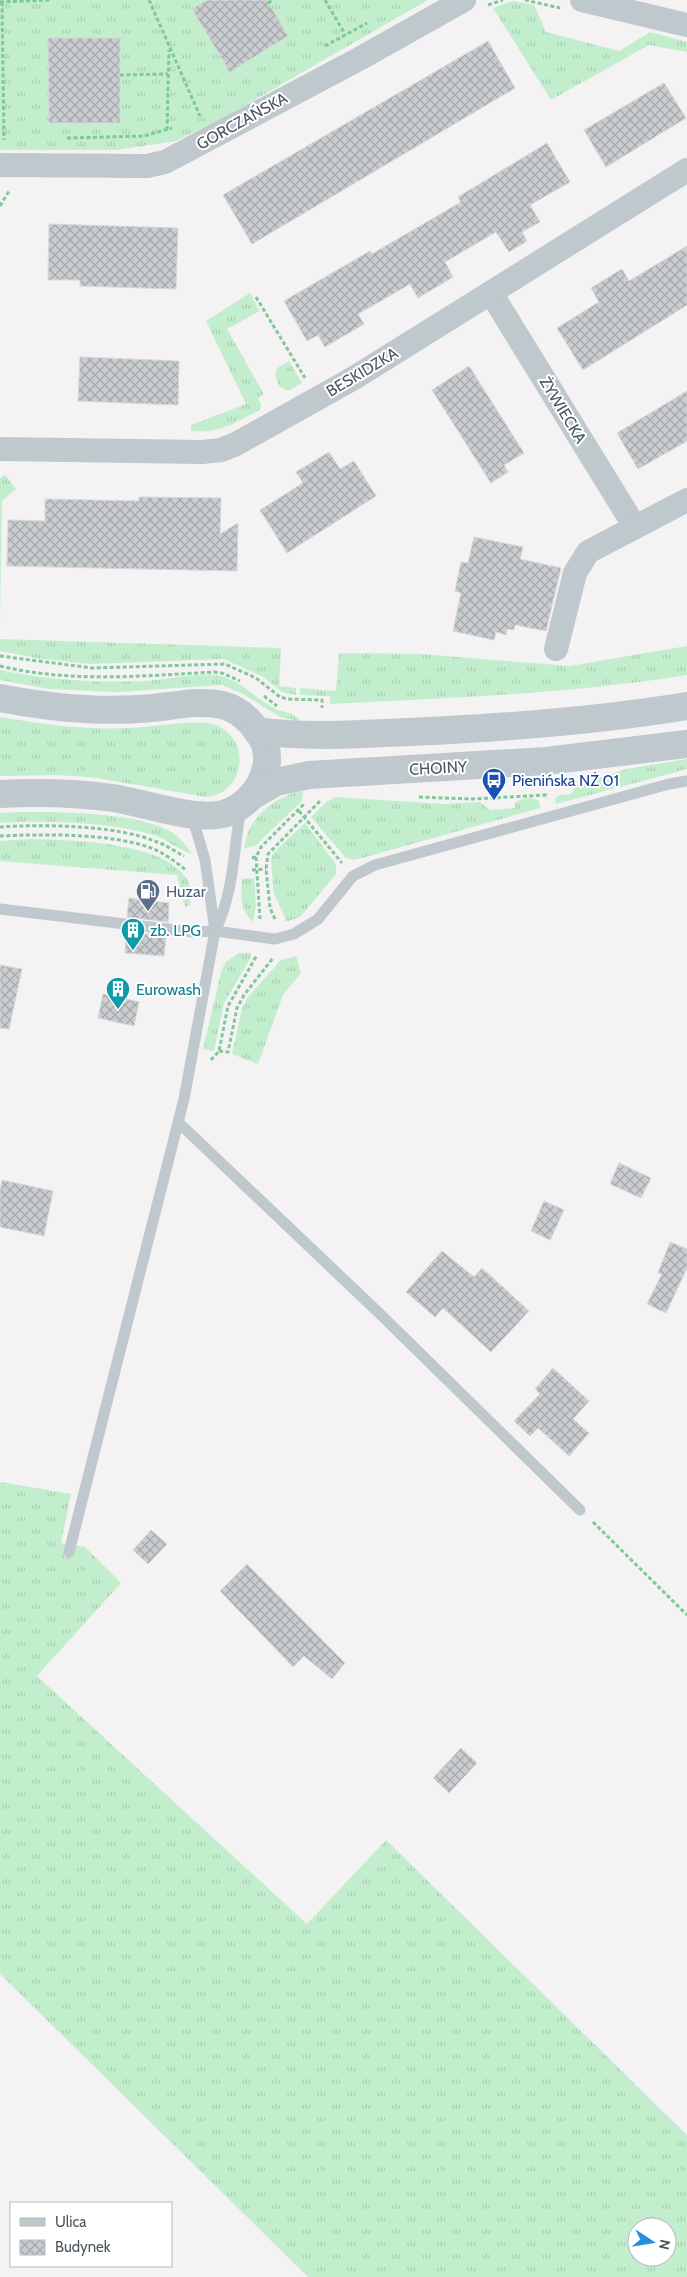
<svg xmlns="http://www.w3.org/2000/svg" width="687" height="2277" font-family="Cabin,sans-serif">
<defs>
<pattern id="grass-tufts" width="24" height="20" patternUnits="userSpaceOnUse" patternTransform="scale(1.25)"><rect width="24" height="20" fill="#c3eecd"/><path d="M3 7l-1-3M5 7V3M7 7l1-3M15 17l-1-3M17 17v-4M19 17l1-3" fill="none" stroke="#a9ceb2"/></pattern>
<pattern id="building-cross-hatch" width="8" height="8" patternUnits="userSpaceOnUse" patternTransform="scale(1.25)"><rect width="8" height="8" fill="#c9cdd0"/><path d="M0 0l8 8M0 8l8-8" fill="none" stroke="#a5a9ac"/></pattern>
</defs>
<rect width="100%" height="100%" fill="#f4f2f2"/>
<!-- grass -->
<g fill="url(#grass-tufts)" fill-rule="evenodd">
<polygon points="0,0 428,0 216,122 176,141 116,150 0,150"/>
<polygon points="513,1 534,5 546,32 619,51 650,32 687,42 687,52 649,45 551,100 493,8"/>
<path d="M250,293L260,311L227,329L264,394L258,398L261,404L260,410C233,423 222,433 191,431V425L246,404L206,321Z"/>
<polygon points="289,361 302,383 288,391 279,386 275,374 277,368"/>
<polygon points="5,475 16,489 2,501 0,624 0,478"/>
<polygon points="0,639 281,648 279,686 296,688 296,695 282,692 263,677 224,659 90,664 42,659 0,651"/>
<path d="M687,646V675C569,694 449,698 330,704V696L300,695V688L336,691L339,653L421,654L570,666Z"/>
<path d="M0,670C48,680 96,683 145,681C165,680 204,671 221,676C242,682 255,698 274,708C282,713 295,711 300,721L280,717L243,694L222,685L117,692L49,689L0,680Z"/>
<path d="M0,717C41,724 84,730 126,728C147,728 196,719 213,724C237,731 247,759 234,780C228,790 218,796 206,797L97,778L58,775L0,776Z"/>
<polygon points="687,759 687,769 556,804 555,799 558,796 570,794 574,790 573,786 626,769"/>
<path d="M303,791L302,801L256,845L244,849C247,818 274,796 303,791Z"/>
<path d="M335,797L444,804L480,802L490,810L515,808V803C522,797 532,797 539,801L540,808L355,860L346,858L311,817L325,803Z"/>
<path d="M22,812C62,812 131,812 168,830C178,835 186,845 192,854C178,850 168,840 154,835C109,822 47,820 0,823V813Z"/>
<polygon points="305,823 336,864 336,874 300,917 285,922 285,917 274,894 271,860 273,853"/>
<path d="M28,839C68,840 164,841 187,879C192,887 190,896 190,905L185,907L177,875L0,861V841Z"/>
<path d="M254,878L256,906L253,922C240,910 241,897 242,879Z"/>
<polygon points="239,953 251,953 250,959 224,1003 214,1051 203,1049 222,969 226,962"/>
<polygon points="296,956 301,973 283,995 258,1064 232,1054 242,1008 248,997 281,960"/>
<path d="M0,1482L71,1494L61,1543L85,1547L121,1583L37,1676L307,1924L386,1840L687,2135V2277H308L0,1974ZM637,2227H667V2257H637Z"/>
</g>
<!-- building -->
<g fill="url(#building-cross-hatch)" stroke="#d6d9dc">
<polygon points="207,0 267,0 288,36 230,72 192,9"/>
<polygon points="48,38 120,38 120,123 49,123"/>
<polygon points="488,41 515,88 252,244 223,195"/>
<polygon points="664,83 686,118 606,167 584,130"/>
<polygon points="547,143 570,182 530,205 540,222 522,232 527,241 509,252 496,232 445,262 453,277 418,298 410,284 358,314 364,324 325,347 318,335 307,341 284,301 370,251 372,254 461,202 458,197"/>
<polygon points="49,224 178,228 176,289 80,286 80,280 48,280"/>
<polygon points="687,246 687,305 583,370 557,328 599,302 591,288 622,269 629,281"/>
<polygon points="80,357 179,361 178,405 78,401"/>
<polygon points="469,366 524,453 504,465 508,472 491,483 432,390"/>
<polygon points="687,391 687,441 638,469 617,433"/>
<polygon points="329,452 340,469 354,461 376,496 287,553 260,510 303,483 296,472"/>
<polygon points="139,497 221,498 220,534 238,523 237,571 7,566 8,520 45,521 45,499 139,501"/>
<polygon points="474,537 523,547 520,559 561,568 546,631 515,625 514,630 507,629 506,635 496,632 494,640 453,631 461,593 455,591 461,562 468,563"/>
<polygon points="129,898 169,903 168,922 127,917"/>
<polygon points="126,932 166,936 164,956 125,953"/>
<polygon points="0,965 22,969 9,1029 0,1028"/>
<polygon points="103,994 139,1002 134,1026 98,1018"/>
<polygon points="619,1163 651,1178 641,1198 610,1184"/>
<polygon points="2,1180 53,1191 44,1236 0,1227 0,1191"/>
<polygon points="544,1201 564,1210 550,1240 531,1231"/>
<polygon points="670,1242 687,1249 687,1268 666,1313 647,1304 662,1274 658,1273"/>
<polygon points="442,1251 474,1277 482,1268 529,1311 491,1352 443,1308 435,1317 406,1292"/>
<polygon points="553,1368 589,1401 573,1419 589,1433 569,1456 538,1428 530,1436 514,1421 540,1394 535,1389"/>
<polygon points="151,1530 167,1544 148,1564 133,1550"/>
<polygon points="247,1564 345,1663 332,1679 304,1656 293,1667 220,1591"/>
<polygon points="461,1748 477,1763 449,1793 433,1778"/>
</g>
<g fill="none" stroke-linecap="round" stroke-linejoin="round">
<!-- path -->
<g stroke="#7dca98" stroke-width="3" stroke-dasharray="4 2.5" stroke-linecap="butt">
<polyline points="149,0 200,116"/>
<polyline points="325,0 345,34"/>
<polyline points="525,0 560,8"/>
<polyline points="0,2 52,0"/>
<polyline points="2,2 4,140"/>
<polyline points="268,3 273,0"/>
<polyline points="488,5 503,0"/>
<polyline points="325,46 367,23"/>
<polyline points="120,75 168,74"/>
<polyline points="167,130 169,50"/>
<polyline points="67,138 144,136 172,128"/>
<polyline points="0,206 9,191"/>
<polyline points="256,297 305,378"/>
<polyline points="0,656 92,668 225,664 256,678 280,697 287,699 322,700 322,708"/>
<path d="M0,666C70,683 142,676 214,672L222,673L240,681"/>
<polyline points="264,696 277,706"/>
<polyline points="419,797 472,799 546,795 546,798"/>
<polyline points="299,811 342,863"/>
<path d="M0,827C43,824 117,825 157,842C167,845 175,852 184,856"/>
<path d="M0,836C42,834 111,833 151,848C164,853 176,862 187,871"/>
<polyline points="256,857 260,919"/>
<polyline points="252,858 256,857 261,847 304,804"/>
<polyline points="252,870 266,869"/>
<polyline points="275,919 270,908 266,869 268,854 320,801"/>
<polyline points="219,1051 228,1052 237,1008 244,995 273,958"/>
<polyline points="211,1060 219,1051 228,1006 257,955"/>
<polyline points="593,1522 687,1615"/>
</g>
<!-- service -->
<g stroke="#bec8cd" stroke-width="11">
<polyline points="192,816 205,860 215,931"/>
<polyline points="0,909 192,932 215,931 275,939 294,934 318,919 353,876 375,865 669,784 687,781"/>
<polyline points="178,1122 378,1312 580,1510"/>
<path d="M69,1552L184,1099L215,931C235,889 233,852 241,807"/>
</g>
<!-- minor -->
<g stroke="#bec8cd" stroke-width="24">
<polyline points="582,0 687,25"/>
<polyline points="0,165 147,166 165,162 359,59 464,0"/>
<polyline points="491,293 635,527"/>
<polyline points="0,449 202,452 221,450 236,444 354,378 687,170"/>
<polyline points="556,649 575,573 588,552 687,500"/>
</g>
<!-- tertiary -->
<g stroke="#bec8cd" stroke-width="28">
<path d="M0,698C46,707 93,712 139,709C166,708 196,699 222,705C239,709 251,721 260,735C281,766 252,810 218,815C188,819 144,803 113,798C76,793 38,792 0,794"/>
<path d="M257,731C307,738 358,734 408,732C502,728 594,721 687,706"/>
<polyline points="252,796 276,782 309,775 546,761 687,744"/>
</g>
</g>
<!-- icons -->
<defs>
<symbol id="bus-pin" viewBox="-11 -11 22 30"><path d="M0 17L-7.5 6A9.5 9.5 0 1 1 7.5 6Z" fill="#1a4fb4" stroke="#fff"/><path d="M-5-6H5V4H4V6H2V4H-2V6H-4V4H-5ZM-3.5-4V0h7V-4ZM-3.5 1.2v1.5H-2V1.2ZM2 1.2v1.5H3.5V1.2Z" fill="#fff"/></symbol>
<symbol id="fuel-pin" viewBox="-11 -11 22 30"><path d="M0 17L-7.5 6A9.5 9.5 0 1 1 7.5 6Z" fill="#5c6f8a" stroke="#fff"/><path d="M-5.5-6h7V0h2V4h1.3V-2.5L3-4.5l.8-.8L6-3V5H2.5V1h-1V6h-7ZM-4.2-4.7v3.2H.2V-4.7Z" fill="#fff"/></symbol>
<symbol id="building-pin" viewBox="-11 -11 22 30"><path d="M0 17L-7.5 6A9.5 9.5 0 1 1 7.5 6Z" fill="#0f9aa8" stroke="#fff"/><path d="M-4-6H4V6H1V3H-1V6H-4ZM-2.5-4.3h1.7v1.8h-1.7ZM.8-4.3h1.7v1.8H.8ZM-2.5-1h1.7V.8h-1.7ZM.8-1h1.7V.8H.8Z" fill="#fff"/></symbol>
</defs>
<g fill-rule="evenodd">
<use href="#bus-pin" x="480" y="766" width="28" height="38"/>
<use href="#fuel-pin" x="134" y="877" width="28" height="38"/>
<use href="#building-pin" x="119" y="916" width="28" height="38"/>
<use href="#building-pin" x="104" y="975" width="28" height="38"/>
</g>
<g text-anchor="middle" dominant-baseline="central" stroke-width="4" stroke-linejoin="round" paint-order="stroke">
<!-- street labels -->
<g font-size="16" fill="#4a585e" stroke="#fff">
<text transform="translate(242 121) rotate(-29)">GORCZAŃSKA</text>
<text transform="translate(362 372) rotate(-31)">BESKIDZKA</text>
<text transform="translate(563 410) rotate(59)">ŻYWIECKA</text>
<text transform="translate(438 768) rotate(-3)">CHOINY</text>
</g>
<!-- transit labels -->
<g font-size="16" fill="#164399" stroke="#fff" text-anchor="start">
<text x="512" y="780">Pienińska NŻ 01</text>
</g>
<!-- service labels -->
<g font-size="16" fill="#4e5e75" stroke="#fff" text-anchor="start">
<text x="166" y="891">Huzar</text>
</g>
<!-- culture labels -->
<g font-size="16" fill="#0d838f" stroke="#fff" text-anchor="start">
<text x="150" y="930">zb. LPG</text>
<text x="136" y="989">Eurowash</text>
</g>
</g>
<!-- legend -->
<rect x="10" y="2202" width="162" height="65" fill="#ffffff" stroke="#b7bcbf"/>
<rect x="20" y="2218" width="25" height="8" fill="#bec8cd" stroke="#b7bcbf"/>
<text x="55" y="2227" font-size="15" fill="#4a585e">Ulica</text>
<rect x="20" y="2240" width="25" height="15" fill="url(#building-cross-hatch)" stroke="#b7bcbf"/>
<text x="55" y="2252" font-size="15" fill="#4a585e">Budynek</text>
<!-- north arrow -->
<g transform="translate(652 2242) rotate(102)"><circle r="24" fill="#ffffff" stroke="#b7bcbf"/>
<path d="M0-4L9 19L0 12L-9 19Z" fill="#2490db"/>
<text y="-8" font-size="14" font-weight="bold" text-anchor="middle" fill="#4a585e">N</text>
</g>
</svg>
